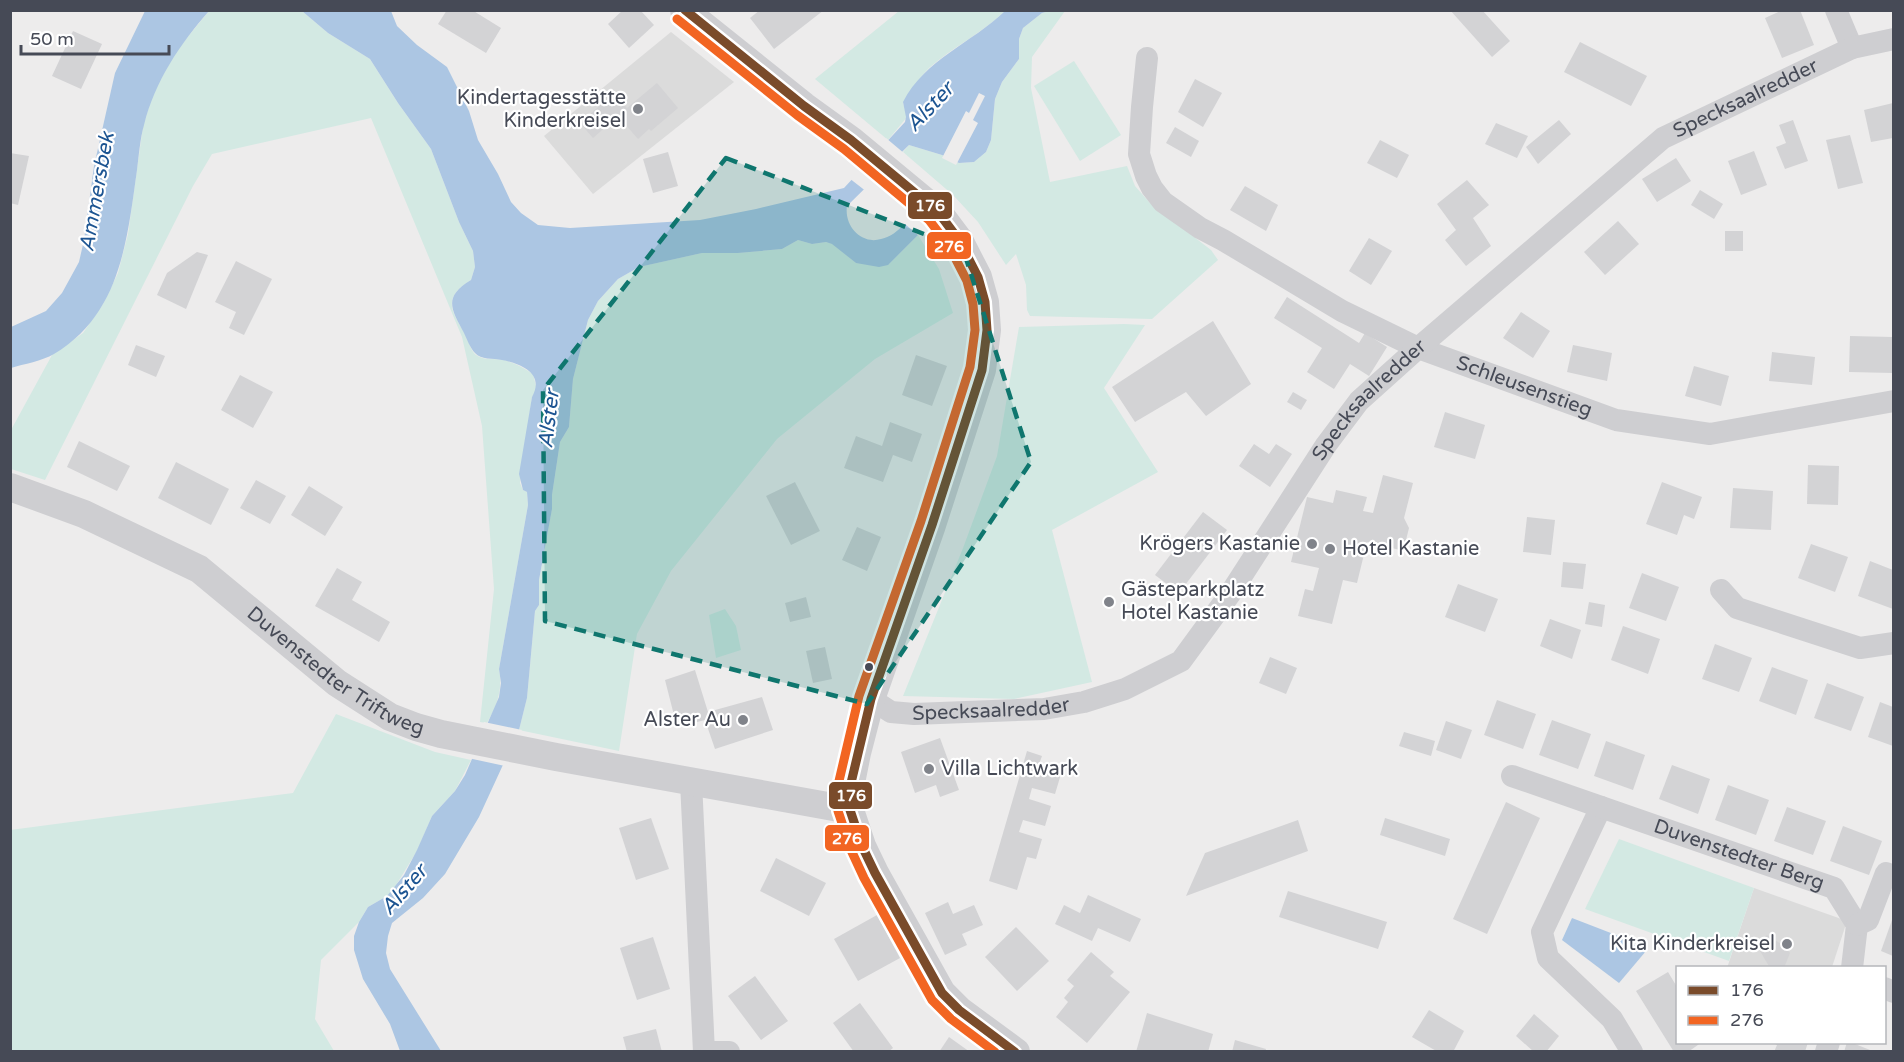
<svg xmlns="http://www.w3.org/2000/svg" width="1904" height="1062" font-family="'Varela Round',sans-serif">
<rect width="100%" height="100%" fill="#edecec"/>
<!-- education -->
<g fill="#dbdbdb">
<polygon points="671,32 734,82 593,194 544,136"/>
<polygon points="1754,888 1847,921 1832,967 1727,968"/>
</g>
<!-- green -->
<g fill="#d3e9e3">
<path d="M209,11H302L328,33L370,59L398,103L431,149L459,222L473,251L475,267L471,280C442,298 451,310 465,334C468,340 471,351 476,355C484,361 495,358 504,360C515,363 524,368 533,374L537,390L532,397L520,483L523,490L527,492L528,505L499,669C503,690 497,705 487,723L480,722L494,589L482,426L462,337L371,118L212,154L193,186L45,480L11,469V430L52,355L83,333L103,304L118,273L128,234L143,126L154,91L177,50Z"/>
<path d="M899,11H1005C982,33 953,47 929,68C919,78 911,92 903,103L907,117L888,140L815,79Z"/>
<polygon points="1049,11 1065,11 1032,57 1031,88 1050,182 1127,166 1135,186 1150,203 1211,250 1218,260 1152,319 1030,316 1027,310 1026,285 1016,254 1006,265 978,222 953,195 903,152 909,145 942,155 959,163 974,162 986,152 991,140 995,99 1002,82 1019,59 1019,39 1023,28 1042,13"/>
<polygon points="1074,61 1121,135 1080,161 1034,86"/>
<polygon points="918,235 939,269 953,313 875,359 777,439 671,571 637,634 619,751 519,730 527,698 535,611 539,605 539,580 552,509 552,495 560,442 569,427 573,379 588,320 598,301 618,279 639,267 702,253 738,253 782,249 798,240 812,244 826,242 833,244 856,263 889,264"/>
<polygon points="1124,324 1145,325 1104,388 1158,472 1052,530 1092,682 1014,699 903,696 963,548 997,456 1019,327"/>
<polygon points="725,609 736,626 741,650 716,658 709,615"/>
<polygon points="336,714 435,752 471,760 455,791 432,816 417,851 393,890 387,896 368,907 359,922 321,960 315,1019 334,1051 11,1051 10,830 293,793"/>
<polygon points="1619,839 1754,888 1729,961 1585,909"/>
</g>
<!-- water -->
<g fill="#acc6e3">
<path d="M145,11H209C180,44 155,81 144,125C140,139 139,155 137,170C127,240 121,314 54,354C42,361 24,364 11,368V327L46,311L62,293L79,262L84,240L94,166L115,73Z"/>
<path d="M302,11H391L397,26L417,45L447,67L469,111L478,140L498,174L511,202L521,213L538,225L570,228L700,220L756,209L844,188L905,122L906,117L903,102C925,59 972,43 1005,11H1049L1042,13L1023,28L1019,39V59L1002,82L995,99L991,140L986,152L974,162L959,163L942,155L909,145L847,206C844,226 861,245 881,239C891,237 897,231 905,224L918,235L888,265L879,267L856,263L832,244L826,242L812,244L798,240L782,249L738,253H702L639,267L618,279L598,301L588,320L573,379L569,427L560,442L552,495V509L539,580V605L535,611L527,698L519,730L479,817L445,874L423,898L392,923L388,936L386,953L390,969L441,1051H400L390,1024L363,979L354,950V936L359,922L368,907L387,896L404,875L417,850L432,816L455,791L465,775L499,697L501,683L499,669L528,505L527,492L523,490L519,474L532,397C545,374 522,364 502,360C493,358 481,360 475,353C470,348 467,339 464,333C451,309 443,297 471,280L475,267L473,251L459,222L431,149L398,103L370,59L328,33Z"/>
<polygon points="1572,918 1616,935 1646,951 1619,983 1562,940"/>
</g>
<!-- pier -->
<g fill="#edecec">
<polygon points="979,93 985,96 973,120 978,123 956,165 942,158 966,111 969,113"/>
<polygon points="886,138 905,154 867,192 849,178"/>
<polygon points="484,722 522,730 505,766 468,758"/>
</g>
<!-- building -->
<g fill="#d3d3d5">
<polygon points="447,10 472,10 501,28 486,53 438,24"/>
<polygon points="623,10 640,10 654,25 629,48 608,24"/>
<polygon points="760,10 824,10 774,49 750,18"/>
<polygon points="1450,10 1482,10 1510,41 1492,57"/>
<polygon points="1783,10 1800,10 1814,45 1782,58 1765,18"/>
<polygon points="73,31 102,44 81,89 52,76"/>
<polygon points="1580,42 1647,76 1631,106 1564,72"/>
<polygon points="1195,79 1222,93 1203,127 1178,112"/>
<polygon points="657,83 678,108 651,131 649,129 638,139 618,116 593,138 580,123 605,101 607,103 616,95 627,108"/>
<polygon points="1893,103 1893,138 1871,142 1864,110"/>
<polygon points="1559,120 1571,134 1538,164 1526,147"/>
<polygon points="1793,120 1808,161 1785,169 1776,147 1786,143 1779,125"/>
<polygon points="1496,123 1528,136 1517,158 1485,144"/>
<polygon points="1175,127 1199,141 1191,157 1166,143"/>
<polygon points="1850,135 1863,183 1838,189 1826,140"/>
<polygon points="1380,140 1409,155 1397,178 1367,163"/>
<polygon points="1754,151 1767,185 1741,195 1728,161"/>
<polygon points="668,152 678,186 653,193 643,159"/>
<polygon points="10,153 29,156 18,205 10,203"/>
<polygon points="1676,158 1691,181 1657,202 1642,179"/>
<polygon points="1467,180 1489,205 1473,218 1491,246 1466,266 1445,240 1456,230 1437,204"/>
<polygon points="1245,186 1278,205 1266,231 1230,210"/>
<polygon points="1700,190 1723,204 1714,219 1691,205"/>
<polygon points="1618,221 1639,244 1605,275 1584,252"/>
<rect x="1725" y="231" width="18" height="20"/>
<polygon points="1369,238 1392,251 1371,285 1349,271"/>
<polygon points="197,252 208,255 186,309 157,295 167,273"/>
<polygon points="236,261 272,279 244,335 229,328 236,312 215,302"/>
<polygon points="1287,297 1359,343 1365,333 1387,347 1369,376 1350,364 1334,389 1307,372 1322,348 1274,318"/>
<polygon points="1521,312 1550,331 1533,358 1503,338"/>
<polygon points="1213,321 1251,384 1206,416 1186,392 1135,422 1112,387"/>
<polygon points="1850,336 1893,337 1893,373 1849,372"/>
<polygon points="136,345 165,356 156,377 128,365"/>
<polygon points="1573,345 1612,353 1607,381 1567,372"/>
<polygon points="1772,352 1815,357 1812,385 1769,381"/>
<polygon points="916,355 947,366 932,406 902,395"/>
<polygon points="1694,366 1729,376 1721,406 1685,396"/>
<polygon points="240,375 273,392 253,428 221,410"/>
<polygon points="1293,392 1307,400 1301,410 1287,402"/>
<polygon points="1445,412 1485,425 1475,459 1434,447"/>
<polygon points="890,422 922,434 912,462 893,455 883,482 844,468 856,436 882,446"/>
<polygon points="79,441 130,466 117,491 67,467"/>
<polygon points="1254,444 1269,454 1276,444 1292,454 1270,487 1239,466"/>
<polygon points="176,462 229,489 211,525 158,498"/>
<polygon points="1808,465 1839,466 1838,505 1807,504"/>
<polygon points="1383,475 1413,483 1404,518 1409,528 1404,548 1400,550 1367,542 1357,583 1343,580 1332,624 1298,616 1305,589 1313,591 1319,568 1291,562 1307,497 1333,503 1336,490 1367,497 1363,511 1373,513"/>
<polygon points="256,480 286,496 270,524 240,508"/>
<polygon points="795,482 820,531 791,545 766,496"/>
<polygon points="1662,482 1702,497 1694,519 1684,515 1677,535 1646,524"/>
<polygon points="309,486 343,507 325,536 291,515"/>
<polygon points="1733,488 1773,491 1771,530 1730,528"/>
<polygon points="1203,512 1227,530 1179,593 1155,575"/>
<polygon points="1527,517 1555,520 1551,555 1523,552"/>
<polygon points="857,527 881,537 867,571 842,560"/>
<polygon points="1811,544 1848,557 1835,592 1798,578"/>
<polygon points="1870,561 1893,570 1893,609 1858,596"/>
<polygon points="1563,562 1586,564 1583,589 1561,587"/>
<polygon points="337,568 362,582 352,600 390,622 379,642 315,606"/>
<polygon points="1642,573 1679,587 1666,621 1629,608"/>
<polygon points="1458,584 1498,599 1485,632 1445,617"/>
<polygon points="806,597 811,617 790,622 785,603"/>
<polygon points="1589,602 1605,605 1602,627 1585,624"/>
<polygon points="1550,619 1581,630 1572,659 1540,646"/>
<polygon points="1623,626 1660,639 1648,674 1611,660"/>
<polygon points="1715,644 1752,658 1739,692 1702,679"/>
<polygon points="825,647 832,679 813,683 806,651"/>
<polygon points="1270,657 1297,668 1286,694 1259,683"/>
<polygon points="1772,667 1808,680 1796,715 1759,701"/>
<polygon points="695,670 708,712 762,697 773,730 715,749 705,720 677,727 665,680"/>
<polygon points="1827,683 1864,697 1851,731 1814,718"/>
<polygon points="1497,700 1536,714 1523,749 1484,735"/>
<polygon points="1880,702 1893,707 1893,746 1868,737"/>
<polygon points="1552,720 1591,734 1578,769 1539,755"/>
<polygon points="1446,721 1472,730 1461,759 1436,750"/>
<polygon points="1404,732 1435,741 1431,756 1399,746"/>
<polygon points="940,738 959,790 940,797 936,785 915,793 901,752"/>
<polygon points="1606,741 1645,755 1633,790 1594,776"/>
<polygon points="1027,751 1042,756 1038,767 1061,774 1055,794 1032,788 1029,799 1051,806 1045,826 1023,820 1019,832 1042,839 1036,859 1027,857 1017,890 989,881"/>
<polygon points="1672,765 1710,779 1698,814 1659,799"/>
<polygon points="1728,785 1769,800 1756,835 1715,820"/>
<polygon points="1506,802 1540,818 1487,934 1453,919"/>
<polygon points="1787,807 1826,821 1813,855 1774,841"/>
<polygon points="651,818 669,869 636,880 619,828"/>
<polygon points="1385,818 1450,839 1445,856 1380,835"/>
<polygon points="1298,820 1308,851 1186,896 1205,853"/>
<polygon points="1843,826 1882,841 1869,875 1830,861"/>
<polygon points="776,858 826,883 809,916 760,891"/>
<polygon points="1288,891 1387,922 1378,949 1279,917"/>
<polygon points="1088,895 1141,919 1130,942 1098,928 1092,941 1055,924 1064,905 1080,913"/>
<polygon points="948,902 953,914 974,905 983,925 962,934 967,945 945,955 925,913"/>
<polygon points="877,915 900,958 858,981 834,939"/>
<polygon points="1892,920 1893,921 1893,956 1881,951"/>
<polygon points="1016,927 1049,961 1017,991 985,957"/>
<polygon points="1767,935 1783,945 1790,953 1784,968 1770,968 1756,944"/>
<polygon points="653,937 670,989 637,1000 620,948"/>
<polygon points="1091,952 1114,972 1110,976 1130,992 1087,1043 1056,1017 1068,1002 1064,998 1074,986 1067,980"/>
<polygon points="1668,972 1677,987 1677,1042 1702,1042 1688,1052 1674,1052 1636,991"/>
<polygon points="755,976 788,1021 761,1040 728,996"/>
<polygon points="860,1003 893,1048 888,1052 854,1052 833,1023"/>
<polygon points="1429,1010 1464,1031 1453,1052 1438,1052 1412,1037"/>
<polygon points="1147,1013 1213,1034 1208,1052 1136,1052"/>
<polygon points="1534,1014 1559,1036 1546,1052 1534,1052 1516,1036"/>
<polygon points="656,1029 662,1052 627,1052 623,1037"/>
<polygon points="949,1037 970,1052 939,1052"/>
<polygon points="1235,1040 1266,1049 1265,1052 1232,1052"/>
<polygon points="1772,1042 1808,1042 1805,1052 1774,1052 1777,1045"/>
<polygon points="1847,1042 1850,1042 1875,1052 1844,1052"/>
</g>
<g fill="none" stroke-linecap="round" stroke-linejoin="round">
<!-- minor -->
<g stroke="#ceced1" stroke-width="22">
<polyline points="1836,10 1852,48"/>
<path id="s1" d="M1147,58L1142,107L1139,154L1146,176L1152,188L1163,202L1200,228L1223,240L1342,311L1418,348L1616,420L1710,434L1894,401"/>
<polyline points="1721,590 1737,608 1860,648 1894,643"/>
<path id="s2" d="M871,699L891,712L914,714L1044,709L1084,702L1125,689L1181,661L1230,594L1326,445L1359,401L1418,348L1663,138L1852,48L1894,39"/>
<polyline points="1512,776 1601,807 1542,932 1548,958 1612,1019 1632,1052"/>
<polyline points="691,782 704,1052"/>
<path id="s3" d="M1601,807L1834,888L1857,925L1852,968"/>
<polyline points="1857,925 1868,920 1886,873 1894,876"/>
<polyline points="1884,988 1894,992"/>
<polyline points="711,1052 729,1052"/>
<polyline points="1826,1052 1829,1042"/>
</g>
<!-- tertiary -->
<g stroke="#ceced1" stroke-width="28">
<polyline points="684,10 804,106 851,140 938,212 959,240 978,277 985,302 987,330 982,370 932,525 871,699 857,753 851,783 850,810 862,846 875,873 942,993 959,1010 1016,1052"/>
<path id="s4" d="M10,487L84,514L199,569L337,683L390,717L416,727L441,734L556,757L850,810"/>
</g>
<defs>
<polyline id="bus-1" points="685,10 804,106 851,140 938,212 959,240 978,277 985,302 987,330 982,370 932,525 871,699 851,783 850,810 862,846 875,873 942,993 959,1010 1015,1052"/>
<polyline id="bus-2" points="677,19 797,115 844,149 929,220 949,246 967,281 973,304 975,330 970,367 921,521 859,696 839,781 838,811 851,850 864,878 932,1000 951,1019 995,1052"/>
</defs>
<!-- bus-1 casing -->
<use href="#bus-1" stroke="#fff" stroke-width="14"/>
<!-- bus-2 casing -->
<use href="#bus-2" stroke="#fff" stroke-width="14"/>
<!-- bus-1 -->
<use href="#bus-1" stroke="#7a4b2a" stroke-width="9"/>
<!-- bus-2 -->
<use href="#bus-2" stroke="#f26522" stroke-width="9"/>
</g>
<!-- marked area -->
<path fill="#0f766e" fill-opacity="0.2" stroke="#0f766e" stroke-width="4.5" stroke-dasharray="12 8" stroke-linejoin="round" d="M726,158L963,249L1031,462L867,704L545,621L543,390Z"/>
<!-- markers -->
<g fill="#80838a" stroke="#fff" stroke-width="2">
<circle cx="638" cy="109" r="6"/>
<circle cx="1312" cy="544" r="6"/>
<circle cx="1330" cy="549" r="6"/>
<circle cx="1109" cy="602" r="6"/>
<circle cx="743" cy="720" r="6"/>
<circle cx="929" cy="769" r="6"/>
<circle cx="1787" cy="944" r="6"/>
</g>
<circle fill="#464a56" stroke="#fff" stroke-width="2" cx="869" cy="667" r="5"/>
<g text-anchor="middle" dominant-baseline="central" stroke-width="4.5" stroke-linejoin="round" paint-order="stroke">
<!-- poi labels -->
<g font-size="20" fill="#464a56" stroke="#fff" text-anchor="end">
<text x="626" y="98">Kindertagesstätte<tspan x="626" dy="23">Kinderkreisel</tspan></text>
<text x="1300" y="544">Krögers Kastanie</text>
<text x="1342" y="549" text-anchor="start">Hotel Kastanie</text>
<text x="1121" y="590" text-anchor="start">Gästeparkplatz<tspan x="1121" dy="23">Hotel Kastanie</tspan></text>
<text x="731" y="720">Alster Au</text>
<text x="941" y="769" text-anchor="start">Villa Lichtwark</text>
<text x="1775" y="944">Kita Kinderkreisel</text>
</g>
<!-- street labels -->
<g font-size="20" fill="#464a56" stroke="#fff">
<text stroke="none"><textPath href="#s2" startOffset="1132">Specksaalredder</textPath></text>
<text stroke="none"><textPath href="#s1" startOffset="558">Schleusenstieg</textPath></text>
<text stroke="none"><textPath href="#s2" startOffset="646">Specksaalredder</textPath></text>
<text stroke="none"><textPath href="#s4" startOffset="378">Duvenstedter Triftweg</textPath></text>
<text stroke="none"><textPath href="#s2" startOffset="124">Specksaalredder</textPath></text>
<text stroke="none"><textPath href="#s3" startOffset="146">Duvenstedter Berg</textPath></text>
</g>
<!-- water labels -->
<g font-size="21" font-style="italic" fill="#1d5592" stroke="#fff">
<text transform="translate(930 107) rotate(-47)">Alster</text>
<text transform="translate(97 192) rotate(-80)">Ammersbek</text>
<text transform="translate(549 419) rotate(-83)">Alster</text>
<text transform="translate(404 890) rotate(-49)">Alster</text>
</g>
</g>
<g stroke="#fff" stroke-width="2">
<rect x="907" y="191" width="46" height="29" rx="6" fill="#7a4b2a"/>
<rect x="926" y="231" width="46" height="29" rx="6" fill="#f26522"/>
<rect x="828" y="781" width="45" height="29" rx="6" fill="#7a4b2a"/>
<rect x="824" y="824" width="46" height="28" rx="6" fill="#f26522"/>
</g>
<g font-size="16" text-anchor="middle" font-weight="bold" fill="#fff">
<text x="930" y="211">176</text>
<text x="949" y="252">276</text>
<text x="851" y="801">176</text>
<text x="847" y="844">276</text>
</g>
<!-- border -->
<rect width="1904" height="1062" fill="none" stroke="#464a56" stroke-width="24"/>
<!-- legend -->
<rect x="1676" y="966" width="210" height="78" fill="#ffffff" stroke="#b5b7bb" stroke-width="1.5"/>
<rect x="1688" y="986" width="30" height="9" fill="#7a4b2a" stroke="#b5b7bb" stroke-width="1.5"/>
<text x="1730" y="996" font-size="18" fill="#464a56">176</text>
<rect x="1688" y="1016" width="30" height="9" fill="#f26522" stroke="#b5b7bb" stroke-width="1.5"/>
<text x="1730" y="1026" font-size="18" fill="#464a56">276</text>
<!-- scale -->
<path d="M21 45v9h148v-9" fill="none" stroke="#464a56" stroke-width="3"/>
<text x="30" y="45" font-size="18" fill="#464a56" stroke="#ffffff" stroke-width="4.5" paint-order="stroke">50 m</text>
</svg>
